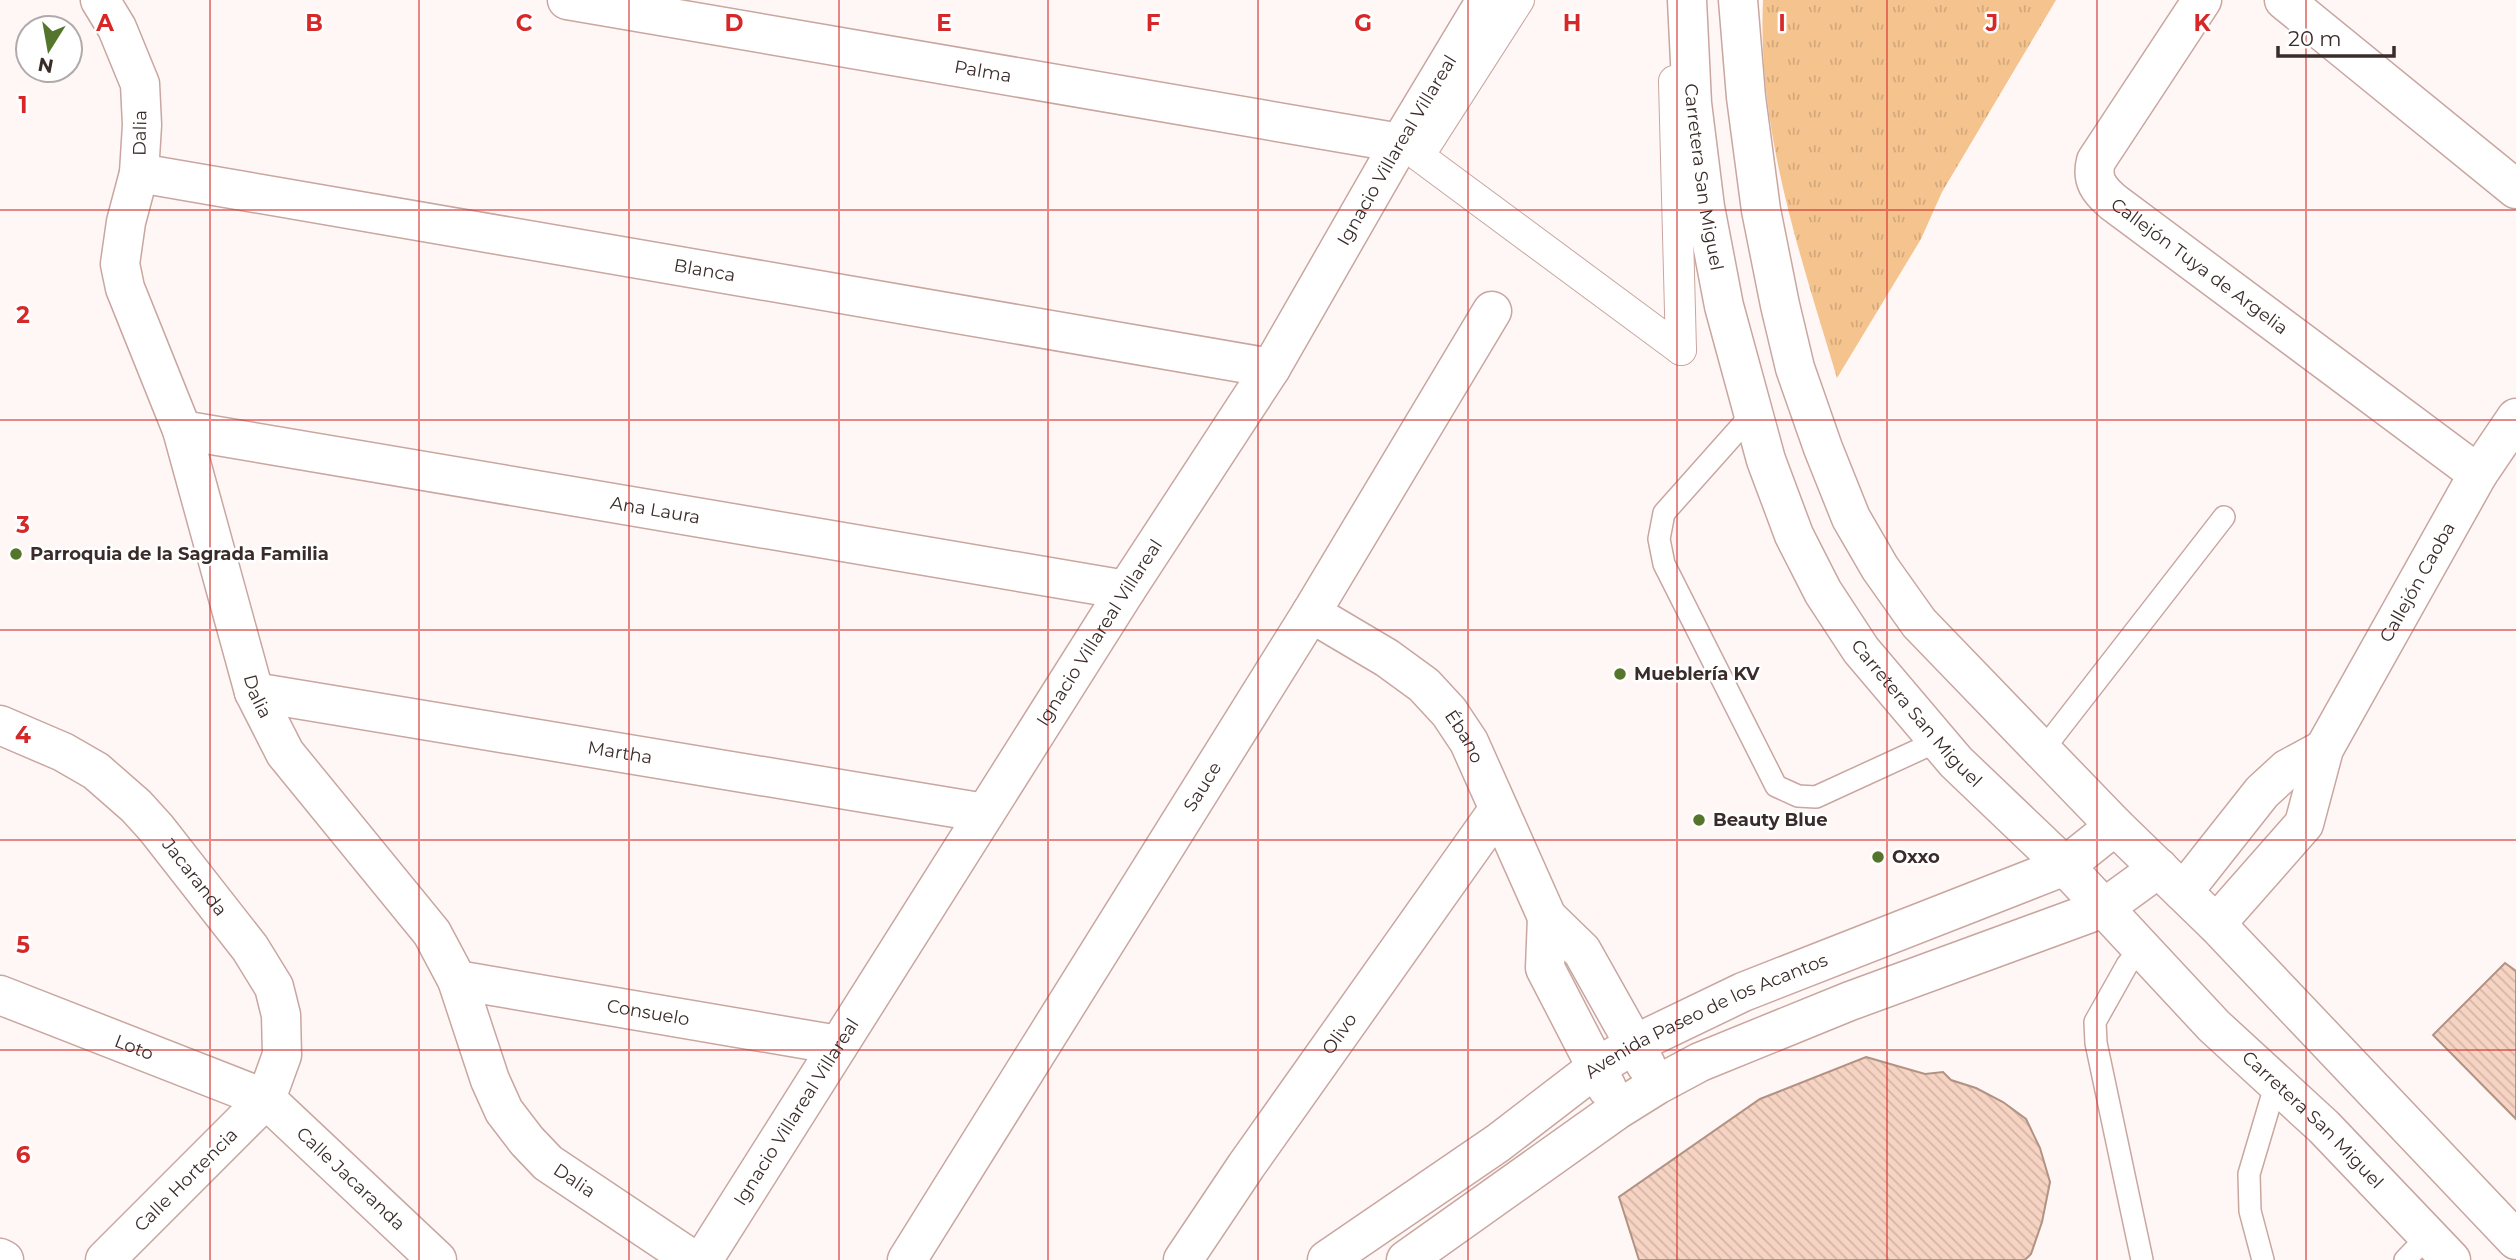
<svg xmlns="http://www.w3.org/2000/svg" width="2516" height="1260" font-family="Montserrat,sans-serif">
<defs>
<pattern id="grass-tufts" width="24" height="20" patternUnits="userSpaceOnUse" patternTransform="scale(1.75)"><rect width="24" height="20" fill="#f5c38d"/><path d="M3 7l-1-3M5 7V3M7 7l1-3M15 17l-1-3M17 17v-4M19 17l1-3" fill="none" stroke="#d3a87a"/></pattern>
<pattern id="building-back-hatch" width="6" height="6" patternUnits="userSpaceOnUse" patternTransform="scale(1.75)"><rect width="6" height="6" fill="#f6d3c2"/><path d="M-1 5l2 2M0 0l6 6M5-1l2 2" fill="none" stroke="#d4b5a7"/></pattern>
</defs>
<rect width="100%" height="100%" fill="#fff7f6"/>
<!-- grass -->
<path fill="url(#grass-tufts)" d="M1763,0H2056L1942,192L1921,239L1837,378C1800,254 1757,131 1763,0Z"/>
<!-- building -->
<g fill="url(#building-back-hatch)" stroke="#b19283" stroke-width="2">
<polygon points="2505,963 2516,971 2516,1119 2433,1035"/>
<polygon points="1866,1057 1925,1074 1943,1072 1951,1080 1976,1088 2003,1102 2026,1119 2040,1148 2050,1182 2042,1222 2031,1254 2025,1260 1639,1260 1619,1197 1760,1099"/>
</g>
<g fill="none" stroke-linecap="round" stroke-linejoin="round">
<defs>
<g id="service">
<polyline points="1753,413 1664,513 1659,539 1664,564 1776,786 1798,796 1816,797 1938,741"/>
<polyline points="2042,751 2224,517"/>
<polyline points="2141,948 2127,965 2095,1022 2096,1043 2142,1260"/>
<polyline points="2263,1260 2250,1211 2249,1174 2276,1083"/>
<polyline points="2405,1260 2428,1236"/>
</g>
<g id="pedestrian">
<polyline points="1519,0 1419,156 1681,350"/>
<polyline points="1674,81 1681,350"/>
</g>
<g id="minor">
<path id="s1" d="M100,0L117,28L140,84L142,125L139,173L126,222L120,264L125,288L182,430L254,692L285,753L432,933L457,980L490,1080L504,1111L527,1141L548,1163L693,1260"/>
<path id="s2" d="M567,0L1400,143"/>
<path id="s3" d="M2202,0L2096,161C2091,180 2099,190 2113,202L2478,474"/>
<polyline points="2284,0 2516,189"/>
<path id="s4" d="M139,173L1271,368"/>
<path id="s5" d="M182,430L1126,590"/>
<path id="s6" d="M1311,613L1387,658L1424,685L1449,712L1469,742L1547,917L1582,951L1646,1065"/>
<path id="s7" d="M254,692L985,813"/>
<path id="s8" d="M0,725L63,752L96,771L136,806L156,828L250,948L274,987L281,1015L282,1055L266,1099L105,1260"/>
<polyline points="2183,892 2262,792 2287,769 2324,749"/>
<polyline points="1547,917 1545,968 1607,1088"/>
<path id="s9" d="M2216,924L2304,824L2324,749L2478,474L2516,418"/>
<path id="s10" d="M457,980L838,1045"/>
<path id="s11" d="M0,995L266,1099L437,1260"/>
<polyline points="0,1258 4,1260"/>
<path id="s12" d="M703,1260L1126,590L1271,368L1400,143L1486,0"/>
<path id="s13" d="M907,1260L1311,613L1492,311"/>
<path id="s14" d="M1183,1260L1246,1166L1498,810"/>
<path id="s15" d="M1327,1260L1498,1143L1597,1067L1635,1044L1743,992L2065,866L2115,826"/>
<polyline points="1406,1260 1617,1110 1657,1085 1700,1062 1850,1001 2104,908 2159,868"/>
</g>
<g id="secondary">
<path id="s16" d="M1687,0L1692,103L1705,207L1724,306L1766,460L1794,535L1823,592L1861,650L1956,762L2065,866L2214,1026L2324,1127L2451,1260"/>
<polyline points="1738,0 1746,97 1761,210 1780,305 1795,368 1823,448 1851,518 1880,568 1919,623 2115,826 2216,924 2516,1240"/>
</g>
</defs>
<!-- service casing -->
<use href="#service" stroke="#c9a6a0" stroke-width="24"/>
<!-- pedestrian casing -->
<use href="#pedestrian" stroke="#c9a6a0" stroke-width="32"/>
<!-- minor casing -->
<use href="#minor" stroke="#c9a6a0" stroke-width="41"/>
<!-- secondary casing -->
<use href="#secondary" stroke="#c9a6a0" stroke-width="41"/>
<!-- service -->
<use href="#service" stroke="#fff" stroke-width="21"/>
<!-- pedestrian -->
<use href="#pedestrian" stroke="#fff" stroke-width="30"/>
<!-- minor -->
<use href="#minor" stroke="#fff" stroke-width="38"/>
<!-- secondary -->
<use href="#secondary" stroke="#fff" stroke-width="38"/>
</g>
<!-- grid -->
<path fill="none" stroke="#d62828" stroke-width="2" stroke-opacity="0.55" d="M210,0V1260M419,0V1260M629,0V1260M839,0V1260M1048,0V1260M1258,0V1260M1468,0V1260M1677,0V1260M1887,0V1260M2097,0V1260M2306,0V1260M0,210H2516M0,420H2516M0,630H2516M0,840H2516M0,1050H2516"/>
<!-- markers -->
<g fill="#56752c" stroke="#fff" stroke-width="2.5">
<circle cx="16" cy="554" r="7"/>
<circle cx="1620" cy="674" r="7"/>
<circle cx="1699" cy="820" r="7"/>
<circle cx="1878" cy="857" r="7"/>
</g>
<g text-anchor="middle" dominant-baseline="central" stroke-width="5" stroke-linejoin="round" paint-order="stroke">
<!-- street labels -->
<g font-size="18" fill="#3a2c2a" stroke="#fff">
<text stroke="none"><textPath href="#s2" startOffset="422">Palma</textPath></text>
<text transform="translate(140 133) rotate(-89)">Dalia</text>
<text stroke="none"><textPath href="#s12" startOffset="1309">Ignacio Villareal Villareal</textPath></text>
<text stroke="none"><textPath href="#s16" startOffset="178">Carretera San Miguel</textPath></text>
<text stroke="none"><textPath href="#s3" startOffset="348">Callejón Tuya de Argelia</textPath></text>
<text stroke="none"><textPath href="#s4" startOffset="574">Blanca</textPath></text>
<text stroke="none"><textPath href="#s5" startOffset="480">Ana Laura</textPath></text>
<text stroke="none"><textPath href="#s9" startOffset="402">Callejón Caoba</textPath></text>
<text stroke="none"><textPath href="#s12" startOffset="742">Ignacio Villareal Villareal</textPath></text>
<text stroke="none"><textPath href="#s1" startOffset="730">Dalia</textPath></text>
<text stroke="none"><textPath href="#s16" startOffset="766">Carretera San Miguel</textPath></text>
<text stroke="none"><textPath href="#s6" startOffset="200">Ébano</textPath></text>
<text stroke="none"><textPath href="#s7" startOffset="371">Martha</textPath></text>
<text stroke="none"><textPath href="#s13" startOffset="558">Sauce</textPath></text>
<text stroke="none"><textPath href="#s8" startOffset="252">Jacaranda</textPath></text>
<text stroke="none"><textPath href="#s10" startOffset="194">Consuelo</textPath></text>
<text stroke="none"><textPath href="#s15" startOffset="453">Avenida Paseo de los Acantos</textPath></text>
<text stroke="none"><textPath href="#s14" startOffset="275">Olivo</textPath></text>
<text stroke="none"><textPath href="#s11" startOffset="144">Loto</textPath></text>
<text stroke="none"><textPath href="#s12" startOffset="175">Ignacio Villareal Villareal</textPath></text>
<text stroke="none"><textPath href="#s16" startOffset="1334">Carretera San Miguel</textPath></text>
<text transform="translate(186 1180) rotate(-45)">Calle Hortencia</text>
<text stroke="none"><textPath href="#s11" startOffset="402">Calle Jacaranda</textPath></text>
<text stroke="none"><textPath href="#s1" startOffset="1318">Dalia</textPath></text>
</g>
<!-- poi labels -->
<g font-size="18" font-weight="bold" fill="#3a2c2a" stroke="#fff" text-anchor="start">
<text x="30" y="554">Parroquia de la Sagrada Familia</text>
<text x="1634" y="674">Mueblería KV</text>
<text x="1713" y="820">Beauty Blue</text>
<text x="1892" y="857">Oxxo</text>
</g>
</g>
<g font-size="23" text-anchor="middle" font-weight="bold" fill="#d62828" stroke="#fff" stroke-width="5" stroke-linejoin="round" paint-order="stroke">
<text x="105" y="31">A</text>
<text x="314" y="31">B</text>
<text x="524" y="31">C</text>
<text x="734" y="31">D</text>
<text x="944" y="31">E</text>
<text x="1153" y="31">F</text>
<text x="1363" y="31">G</text>
<text x="1572" y="31">H</text>
<text x="1782" y="31">I</text>
<text x="1992" y="31">J</text>
<text x="2202" y="31">K</text>
<text x="23" y="113">1</text>
<text x="23" y="323">2</text>
<text x="23" y="533">3</text>
<text x="23" y="743">4</text>
<text x="23" y="953">5</text>
<text x="23" y="1163">6</text>
</g>
<!-- north arrow -->
<g transform="translate(49 49) rotate(191)"><circle r="33" fill="#ffffff" stroke="#b0abaa" stroke-width="2"/>
<path d="M0-5L12 26L0 18L-12 26Z" fill="#56752c"/>
<text y="-10" font-size="19" font-weight="bold" text-anchor="middle" fill="#3a2c2a">N</text>
</g>
<!-- scale -->
<path d="M2278 46v10h116v-10" fill="none" stroke="#3a2c2a" stroke-width="3.5"/>
<text x="2288" y="46" font-size="21" fill="#3a2c2a" stroke="#ffffff" stroke-width="5" paint-order="stroke">20 m</text>
</svg>
